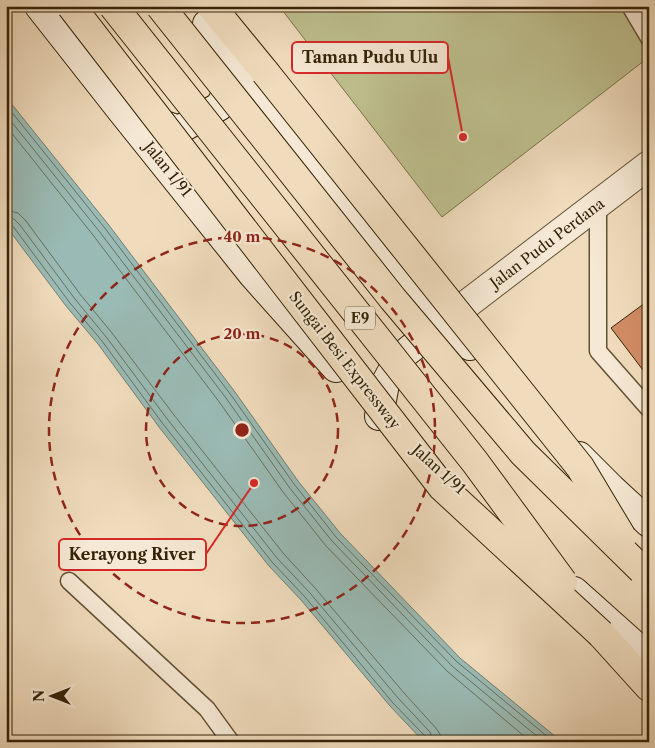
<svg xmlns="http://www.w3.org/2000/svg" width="655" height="748" font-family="'Libre Caslon Text',serif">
<rect width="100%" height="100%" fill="#f0dcbd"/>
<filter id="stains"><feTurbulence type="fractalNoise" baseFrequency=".004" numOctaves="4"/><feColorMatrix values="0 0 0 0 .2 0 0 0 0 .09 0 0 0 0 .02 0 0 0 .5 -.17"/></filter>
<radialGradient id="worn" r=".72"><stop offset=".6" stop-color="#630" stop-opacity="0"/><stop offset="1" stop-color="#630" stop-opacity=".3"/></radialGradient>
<!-- green -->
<polygon fill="#bebf8e" stroke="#79714b" points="279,6 649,6 649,57 442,217"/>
<!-- water -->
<polygon fill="#9abbb5" stroke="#717e70" points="6,97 108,224 235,392 298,481 340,533 460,658 562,742 424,742 390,706 301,600 269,566 159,427 98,344 66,306 6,226"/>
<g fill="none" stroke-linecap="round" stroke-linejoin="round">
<!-- shore -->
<g stroke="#676f5e" stroke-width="1">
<polyline points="6,105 104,227 231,395 294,484 336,537 456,661 554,742"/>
<polyline points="6,115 99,231 226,398 289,487 332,541 452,666 544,742"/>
<polyline points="6,126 93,235 220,403 283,492 326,546 447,671 531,742"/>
<polyline points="6,210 18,213 26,221 80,294 112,333 174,415 283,553 315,588 404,693 435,727 440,734 441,742"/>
<polyline points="6,217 14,219 20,225 75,299 107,338 168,420 277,558 310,593 398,698 430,732 433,742"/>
<polyline points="6,224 11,224 15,229 70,303 102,341 163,424 272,562 305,597 393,703 425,736 427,742"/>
</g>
</g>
<!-- building -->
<polygon fill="#d18c65" stroke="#342308" points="649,300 649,378 611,328"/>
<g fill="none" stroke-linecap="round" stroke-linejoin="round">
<defs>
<g id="lane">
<polyline points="630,6 649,38"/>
<polyline points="598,204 598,351 649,409"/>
<polyline points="69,581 207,709 231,742"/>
</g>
<polyline id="street" points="446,320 649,165"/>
<g id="secondary">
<polyline points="39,6 120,109 253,275 336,368"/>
<polyline points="207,24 446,320 470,346"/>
<polyline points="147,119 179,130 220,106 232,81 228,71"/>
<polyline points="379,416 385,384 399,358 443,323"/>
<polyline points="579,456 611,488 649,523"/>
<polyline points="574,591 649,658"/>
</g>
<g id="highway">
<polyline points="211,6 265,72"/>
<polyline points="601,634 649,687"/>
</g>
</defs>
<!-- lane casing -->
<use href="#lane" stroke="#635135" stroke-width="19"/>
<!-- street casing -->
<use href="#street" stroke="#635135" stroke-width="30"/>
<!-- secondary casing -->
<use href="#secondary" stroke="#342308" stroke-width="30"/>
<!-- highway casing -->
<use href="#highway" stroke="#342308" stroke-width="30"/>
<!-- lane -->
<use href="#lane" stroke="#f5e8d4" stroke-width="16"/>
<!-- street -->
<use href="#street" stroke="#f5e8d4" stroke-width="28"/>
<!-- secondary -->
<use href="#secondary" stroke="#f5e8d4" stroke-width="28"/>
<!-- highway -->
<use href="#highway" stroke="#f0dcbd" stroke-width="28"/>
<defs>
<g id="highway-bridge">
<polyline points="71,6 442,487 601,634"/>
<polyline points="113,6 475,462 563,582"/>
<polyline points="160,6 393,299 523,453 642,570"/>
<polyline points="265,72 580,467 622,537"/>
</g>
</defs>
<!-- highway-bridge casing -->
<use href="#highway-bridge" stroke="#342308" stroke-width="30" stroke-linecap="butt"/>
<!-- highway-bridge -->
<use href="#highway-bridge" stroke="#f0dcbd" stroke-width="28"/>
</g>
<!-- distance rings -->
<g fill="none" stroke="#8f2418" stroke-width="2.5" stroke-dasharray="9 6">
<circle cx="242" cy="430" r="96"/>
<circle cx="242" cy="430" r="193"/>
</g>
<g text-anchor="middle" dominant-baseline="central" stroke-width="4.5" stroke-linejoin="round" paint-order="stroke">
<!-- shield labels -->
<rect fill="#f5e8d4" stroke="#6e5e45" stroke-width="1" x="345" y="306.5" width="30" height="23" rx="4"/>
<g font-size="14" font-weight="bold" fill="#342308">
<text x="360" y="318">E9</text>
</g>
<!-- street labels -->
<g font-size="15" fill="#342308" stroke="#f5e8d4">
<text transform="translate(168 169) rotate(51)">Jalan 1/91</text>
<text transform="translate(547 243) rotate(-37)">Jalan Pudu Perdana</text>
<text transform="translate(345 360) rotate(52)">Sungai Besi Expressway</text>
<text transform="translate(439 469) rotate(42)">Jalan 1/91</text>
</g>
</g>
<circle cx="242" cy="430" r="8" fill="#8f2418" stroke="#f5e8d4" stroke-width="2.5"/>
<g font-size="15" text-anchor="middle" font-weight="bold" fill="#8f2418" stroke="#f5e8d4" stroke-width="4.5" stroke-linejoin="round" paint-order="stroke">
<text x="242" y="242">40 m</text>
<text x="242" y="339">20 m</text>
</g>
<!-- callouts -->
<path fill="none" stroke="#d62828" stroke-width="2" d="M463 137L448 57M254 483L206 554"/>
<g fill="#d62828" stroke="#f5e8d4" stroke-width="2">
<circle cx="463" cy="137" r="5"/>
<circle cx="254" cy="483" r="5"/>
</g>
<g fill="#f5e8d4" stroke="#d62828" stroke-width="2">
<rect x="292" y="42" width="156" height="31" rx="5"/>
<rect x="59" y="539" width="147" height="31" rx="5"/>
</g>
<g font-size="16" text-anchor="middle" font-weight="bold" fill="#342308">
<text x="370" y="63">Taman Pudu Ulu</text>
<text x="132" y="560">Kerayong River</text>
</g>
<!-- margin -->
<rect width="655" height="748" fill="none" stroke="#f0dcbd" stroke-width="25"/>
<rect x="8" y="8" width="640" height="733" fill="none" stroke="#342308" stroke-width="2.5"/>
<rect x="12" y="12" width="630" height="723" fill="none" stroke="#342308"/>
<!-- north arrow -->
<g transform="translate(52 696) rotate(270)" stroke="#f5e8d4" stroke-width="4" paint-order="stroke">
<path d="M0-4L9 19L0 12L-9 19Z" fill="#342308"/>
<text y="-8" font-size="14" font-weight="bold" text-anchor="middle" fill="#342308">N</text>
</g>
<rect width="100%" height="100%" filter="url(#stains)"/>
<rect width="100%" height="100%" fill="url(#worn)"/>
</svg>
